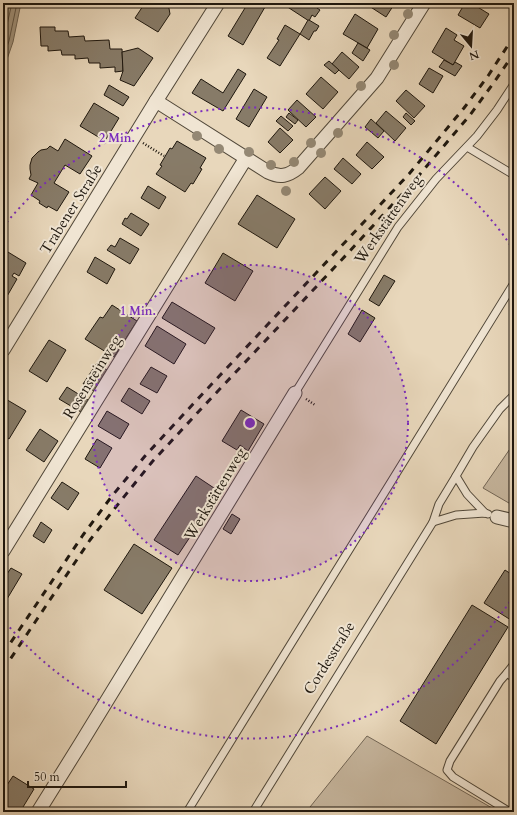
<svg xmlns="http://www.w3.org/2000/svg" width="517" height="815" font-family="Cardo,serif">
<rect width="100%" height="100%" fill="#e8d7bb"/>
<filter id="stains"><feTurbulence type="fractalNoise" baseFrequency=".005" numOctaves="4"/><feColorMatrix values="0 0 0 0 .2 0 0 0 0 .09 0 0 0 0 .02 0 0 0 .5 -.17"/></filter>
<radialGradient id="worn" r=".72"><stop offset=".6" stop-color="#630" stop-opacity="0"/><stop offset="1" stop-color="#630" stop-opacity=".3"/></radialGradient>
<!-- green -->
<g fill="#c6b69e" stroke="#726656">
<polygon points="514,443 514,506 483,488"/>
<polygon points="367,736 499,812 306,812"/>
</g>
<!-- water -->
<polygon fill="#a39680" stroke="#6e6352" points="3,3 21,3 13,42 5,65 3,67"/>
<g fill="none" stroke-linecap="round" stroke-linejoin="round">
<!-- shore -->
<g stroke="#605647" stroke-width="1">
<polyline points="3,42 12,3"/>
<polyline points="3,58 9,41 17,3"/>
</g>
</g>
<!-- building -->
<g fill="#877b68" stroke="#1e170e">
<polygon points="145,3 168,3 170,14 158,32 135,18"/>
<polygon points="248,3 258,3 265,7 243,45 228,36"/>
<polygon points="284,3 302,3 306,6 308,3 320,3 317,8 320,10 315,17 312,15 309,21 286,6 287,4"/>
<polygon points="366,3 395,3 386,17 366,4"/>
<polygon points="465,3 471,3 489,14 480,28 458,15"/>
<polygon points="355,14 378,29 367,48 343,34"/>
<polygon points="308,20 309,20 319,26 316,31 314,31 309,40 300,34"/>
<polygon points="285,25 300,34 280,66 267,58 279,40 277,39"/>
<polygon points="40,27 55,27 55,31 68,31 69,37 84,36 85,41 109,40 110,49 122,49 123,71 115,72 115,67 100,68 100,63 89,63 88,58 75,59 75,55 62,55 61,50 48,51 48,46 41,46"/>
<polygon points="446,28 457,35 454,40 464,46 453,65 432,52"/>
<polygon points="358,43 370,50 363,61 352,53"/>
<polygon points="138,48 153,58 134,86 120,80 123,71 122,52"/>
<polygon points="342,52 359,67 349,79 332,64"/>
<polygon points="444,60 453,65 455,62 462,66 455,76 439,67"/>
<polygon points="329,61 339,70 335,74 324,65"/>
<polygon points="429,68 443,76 433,93 419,84"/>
<polygon points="238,69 246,74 223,111 192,93 201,79 223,93"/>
<polygon points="321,77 338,92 323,109 306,94"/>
<polygon points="109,85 129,97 123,106 104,95"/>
<polygon points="254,89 267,97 249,127 236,119"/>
<polygon points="406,90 425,106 414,118 396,101"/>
<polygon points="297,100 316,117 306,127 288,110"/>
<polygon points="94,103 119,118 105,141 80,126"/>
<polygon points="386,111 406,128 395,141 376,123"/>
<polygon points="289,113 298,120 295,124 286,117"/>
<polygon points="406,113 415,121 411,125 403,117"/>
<polygon points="281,116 293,126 288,131 276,121"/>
<polygon points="371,119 384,131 378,138 365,127"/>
<polygon points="280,128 293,140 280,153 268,142"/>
<polygon points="65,139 92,156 80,174 65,165 54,183 69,192 57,211 48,206 47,208 39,203 40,201 31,195 38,183 29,179 31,175 30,169 30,165 32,158 38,152 41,150 47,149 50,146 58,151"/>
<polygon points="177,141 206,158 200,168 202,169 193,184 191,183 185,192 156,174 162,166 160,165 170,148 172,149"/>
<polygon points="367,142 384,157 372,169 356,155"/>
<polygon points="343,158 361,174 352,184 334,169"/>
<polygon points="325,177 341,191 325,209 309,194"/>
<polygon points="148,186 166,197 159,209 141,198"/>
<polygon points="257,195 295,219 277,248 238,224"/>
<polygon points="131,213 149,224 141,236 122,224 125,218 127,219"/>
<polygon points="120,238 139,249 130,264 107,250 111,245 115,247"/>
<polygon points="3,249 26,263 19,276 14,273 12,276 17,279 6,298 3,296"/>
<polygon points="223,253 253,271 235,301 205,283"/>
<polygon points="95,257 115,269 107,284 87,272"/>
<polygon points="384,275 395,281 379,306 369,300"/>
<polygon points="172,302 215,328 205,344 162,318"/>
<polygon points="112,305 137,321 114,357 85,339 100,317 103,318"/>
<polygon points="362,310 375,318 360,342 348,334"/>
<polygon points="157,326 186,344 174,364 145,346"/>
<polygon points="49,340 66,350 47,382 29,371"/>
<polygon points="97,363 107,370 94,391 83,384"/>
<polygon points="151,367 167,376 157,393 140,384"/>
<polygon points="67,387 88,400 81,412 59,399"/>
<polygon points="129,388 150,401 142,414 121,401"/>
<polygon points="4,398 26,411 9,439 3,435 3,400"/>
<polygon points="241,410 264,424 248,451 240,445 237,450 222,441"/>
<polygon points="107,411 129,424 120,439 98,426"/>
<polygon points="40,429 58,441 44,462 26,450"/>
<polygon points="97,439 112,448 100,468 85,459"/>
<polygon points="196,476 220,492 178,555 154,540"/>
<polygon points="62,482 79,493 68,510 51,498"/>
<polygon points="232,514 240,519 231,534 223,529"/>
<polygon points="41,522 52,530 44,543 33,536"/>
<polygon points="134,544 172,568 142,614 104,590"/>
<polygon points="11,568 22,574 7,599 3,596 3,571 7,574"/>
<polygon points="505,570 514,576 514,622 484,603"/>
<polygon points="472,605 508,627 436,744 400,721"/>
<polygon points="13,776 34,789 20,812 3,812 3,791"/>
</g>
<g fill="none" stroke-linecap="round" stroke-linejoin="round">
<defs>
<g id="service">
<polyline points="467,147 514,175"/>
<polyline points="295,393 398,227 436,179 477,136 497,110 514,84"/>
<polyline points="456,476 439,504 433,522 456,515 485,513 488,514"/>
<polyline points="485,513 467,494 456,476 473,447 500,409 514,395"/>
<polyline points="507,673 514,664"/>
<polyline points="187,812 514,283"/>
<polyline points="253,812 433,522"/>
<polyline points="510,812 453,777 447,770 450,761 500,681 507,673 514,678"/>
</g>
<g id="minor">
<path d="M156,101L268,172C280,178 288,176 298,168L377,78L424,3"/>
<polyline points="3,350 156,101 218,3"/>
<polyline points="497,517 514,521"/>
<polyline points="3,551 246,158"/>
<polyline points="38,812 81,743 295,393"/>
</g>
</defs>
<!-- service casing -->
<use href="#service" stroke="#504739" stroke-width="9"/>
<!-- minor casing -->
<use href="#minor" stroke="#504739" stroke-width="15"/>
<!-- path -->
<g stroke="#1e170e" stroke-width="2.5" stroke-dasharray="1 2" stroke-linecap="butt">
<polyline points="143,143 164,156"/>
<polyline points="306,399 315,405"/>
</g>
<!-- service -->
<use href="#service" stroke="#f0e5d3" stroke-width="7"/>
<!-- minor -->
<use href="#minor" stroke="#f0e5d3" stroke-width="13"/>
<!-- rail -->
<g stroke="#1e170e" stroke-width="3" stroke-dasharray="7 7" stroke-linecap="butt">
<polyline points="3,654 83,535 112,496 145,456 194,403 409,174 464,108 488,76 514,36"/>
<polyline points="3,670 90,540 119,503 152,462 201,409 348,253 415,180 470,115 495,81 514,53"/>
</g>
</g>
<!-- trees -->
<g fill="#948874">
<circle cx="408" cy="14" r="5"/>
<circle cx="394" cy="35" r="5"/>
<circle cx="394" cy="65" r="5"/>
<circle cx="361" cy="86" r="5"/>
<circle cx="338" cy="133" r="5"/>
<circle cx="197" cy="136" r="5"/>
<circle cx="311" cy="143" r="5"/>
<circle cx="219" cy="149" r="5"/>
<circle cx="249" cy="152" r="5"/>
<circle cx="321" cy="153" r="5"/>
<circle cx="294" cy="162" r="5"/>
<circle cx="271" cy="165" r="5"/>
<circle cx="286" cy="191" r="5"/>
</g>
<!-- distance rings -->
<circle cx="250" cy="423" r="158" fill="#7b2cbf" fill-opacity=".12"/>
<g fill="none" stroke="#7b2cbf" stroke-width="2" stroke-dasharray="2 4">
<circle cx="250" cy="423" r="158"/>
<path d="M513 597A315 315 0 0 1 3 619M3 227A315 315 0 0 1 513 249"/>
</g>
<g text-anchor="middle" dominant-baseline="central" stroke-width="4" stroke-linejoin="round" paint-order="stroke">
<!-- street labels -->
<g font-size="15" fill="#1e170e" stroke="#f0e5d3">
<text transform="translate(71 209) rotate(-58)">Trabener Straße</text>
<text transform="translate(388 219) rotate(-55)">Werkstättenweg</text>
<text transform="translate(92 377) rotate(-58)">Rosensteinweg</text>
<text transform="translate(215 494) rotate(-59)">Werkstättenweg</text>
<text transform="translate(329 658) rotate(-58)">Cordesstraße</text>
</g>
</g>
<circle cx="250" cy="423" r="6" fill="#7b2cbf" stroke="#f0e5d3" stroke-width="2"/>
<g font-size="12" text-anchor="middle" font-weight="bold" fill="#7b2cbf" stroke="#f0e5d3" stroke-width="4" stroke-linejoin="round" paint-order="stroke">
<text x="117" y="142">2 Min.</text>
<text x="138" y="315">1 Min.</text>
</g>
<!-- margin -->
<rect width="517" height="815" fill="none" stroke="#e8d7bb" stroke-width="16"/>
<rect x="4" y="4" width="509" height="807" fill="none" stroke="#1e170e" stroke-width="2"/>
<rect x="8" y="8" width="501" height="799" fill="none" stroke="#1e170e"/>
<!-- north arrow -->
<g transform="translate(471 46) rotate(162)" stroke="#f0e5d3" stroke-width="3" paint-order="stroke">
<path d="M0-3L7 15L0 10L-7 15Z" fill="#1e170e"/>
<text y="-6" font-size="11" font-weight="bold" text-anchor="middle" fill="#1e170e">N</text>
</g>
<!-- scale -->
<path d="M28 781v6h98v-6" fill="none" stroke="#1e170e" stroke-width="2"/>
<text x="34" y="781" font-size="12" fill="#1e170e" stroke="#f0e5d3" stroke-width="3" paint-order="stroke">50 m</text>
<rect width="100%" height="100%" filter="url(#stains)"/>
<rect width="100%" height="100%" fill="url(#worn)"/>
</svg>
